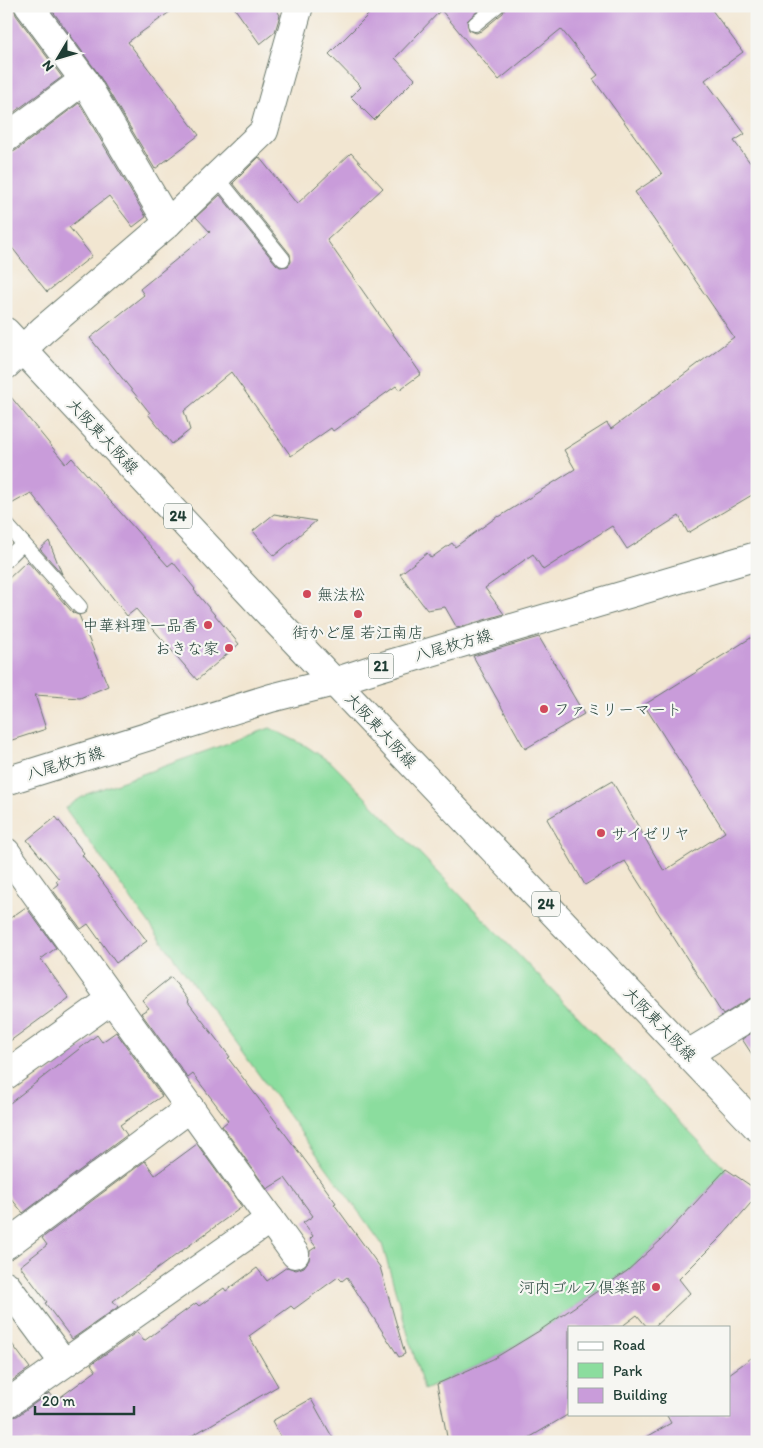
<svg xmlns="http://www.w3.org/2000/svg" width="763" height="1448" font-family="Itim,'Klee One',sans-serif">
<rect width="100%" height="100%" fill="#f6f6f2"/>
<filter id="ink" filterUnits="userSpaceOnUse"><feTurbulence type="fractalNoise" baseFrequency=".02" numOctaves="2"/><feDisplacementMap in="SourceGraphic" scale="10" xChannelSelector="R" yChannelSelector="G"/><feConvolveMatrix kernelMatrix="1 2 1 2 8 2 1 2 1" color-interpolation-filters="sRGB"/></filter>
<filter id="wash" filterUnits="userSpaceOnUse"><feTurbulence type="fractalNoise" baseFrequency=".0096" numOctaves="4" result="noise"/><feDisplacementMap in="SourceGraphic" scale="20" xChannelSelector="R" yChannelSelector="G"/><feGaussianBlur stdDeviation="1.12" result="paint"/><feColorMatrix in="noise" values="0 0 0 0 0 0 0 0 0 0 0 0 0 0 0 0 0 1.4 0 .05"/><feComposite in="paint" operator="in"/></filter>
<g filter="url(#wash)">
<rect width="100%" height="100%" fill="#f2e6d1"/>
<!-- green -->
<polygon fill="#8bdd9e" stroke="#558d69" points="270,728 306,746 333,764 726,1169 661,1240 627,1271 539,1331 493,1359 424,1390 382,1244 65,808 87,794"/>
<g id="blocks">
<!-- building -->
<g fill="#c99cda">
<polygon points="6,6 14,6 16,15 62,77 6,118"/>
<polygon points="49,6 178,6 128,42 199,135 155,169 97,72"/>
<polygon points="233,6 274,6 280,15 275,32 260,44"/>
<polygon points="377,6 483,6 467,21 469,30 476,33 481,31 503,13 506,6 709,6 743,52 705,80 745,134 734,141 757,172 757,492 688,533 679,516 627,549 612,526 543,570 533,554 485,588 504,614 457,628 445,607 427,610 400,574 427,553 431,558 452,543 455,547 498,516 499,517 575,469 564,450 607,423 611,429 734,337 635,192 662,174 593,79 598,75 561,29 499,80 441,10 395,58 415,79 374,120 351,97 361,87 329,54"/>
<polygon points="79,103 146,217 133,227 109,196 69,227 92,256 47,292 6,240 6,153 15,151"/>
<polygon points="351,153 383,188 327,240 421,374 399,390 396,386 333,431 331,428 291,456 231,372 184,411 190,430 172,444 148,414 150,413 90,338 144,295 140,289 210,232 196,217 220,195 276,264 280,267 288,266 291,262 290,254 233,183 259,157 297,204"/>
<polygon points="6,391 66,464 72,458 168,566 173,562 195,589 194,590 239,644 197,680 136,609 127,616 31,493 6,507"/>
<polygon points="274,514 316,521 274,556 253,531"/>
<polygon points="49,541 62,574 40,549"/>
<polygon points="27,561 73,613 79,615 108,686 80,698 35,695 46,729 6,742 6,581"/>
<polygon points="757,634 757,996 749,999 723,1015 625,861 585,885 547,819 612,781 664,871 725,832 644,705"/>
<polygon points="539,637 584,714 525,749 473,656"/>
<polygon points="56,817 84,853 82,855 147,941 116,963 88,924 81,929 52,889 58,884 56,881 59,879 27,840"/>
<polygon points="26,907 56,948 41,959 69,998 6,1044 6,921"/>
<polygon points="171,977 189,1001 188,1002 230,1057 228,1058 313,1171 336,1203 334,1204 380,1267 405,1354 399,1357 347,1277 342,1281 338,1277 294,1309 291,1306 249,1336 278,1386 181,1442 6,1442 6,1418 17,1416 49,1393 55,1401 96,1371 91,1364 137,1332 144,1341 196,1303 199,1306 224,1288 226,1291 257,1268 267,1281 287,1267 296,1270 304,1267 309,1260 310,1251 316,1247 310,1239 313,1236 303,1223 313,1216 285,1178 267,1189 222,1126 228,1121 224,1115 193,1074 188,1078 141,1013 149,1008 142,1000"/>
<polygon points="757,1030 757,1062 742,1039"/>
<polygon points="116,1032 162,1096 120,1125 127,1135 23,1213 6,1192 6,1106 97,1035 102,1042"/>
<polygon points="197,1144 242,1207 113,1301 118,1307 72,1339 45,1303 47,1302 20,1266 47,1245 42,1238 145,1161 155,1175"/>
<polygon points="726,1169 757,1190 757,1196 724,1234 679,1279 690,1293 654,1327 647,1327 637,1315 621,1327 569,1327 569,1414 522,1442 448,1442 437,1384 493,1359 539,1331 627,1271 661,1240"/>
<polygon points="6,1336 30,1368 6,1385"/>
<polygon points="757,1354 757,1442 638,1442 671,1423 666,1414 729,1414 729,1374"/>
<polygon points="311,1399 335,1442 284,1442 272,1421"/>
</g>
</g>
</g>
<g filter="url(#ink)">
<use href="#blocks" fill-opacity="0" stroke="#69786b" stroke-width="1"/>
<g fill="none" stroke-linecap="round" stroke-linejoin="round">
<defs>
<g id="lane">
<polyline points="475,24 497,6"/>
<polyline points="216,176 283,259"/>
<polyline points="6,524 80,607"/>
<polyline points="6,560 23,543"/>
</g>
<g id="street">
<polyline points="29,6 84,80 168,223"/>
<polyline points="6,138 84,80"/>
<polyline points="6,365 43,330 168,223 264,131 299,6"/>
<polyline points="6,852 295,1254"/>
<polyline points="688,1054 757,1012"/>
<polyline points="6,1075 112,999"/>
<polyline points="6,1245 190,1108"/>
<polyline points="6,1285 64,1363"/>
<polyline points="8,1403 270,1219"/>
</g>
<g id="primary">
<polyline points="6,332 281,626 757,1127"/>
<polyline points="6,781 271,698 334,682 380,667 757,556"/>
</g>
</defs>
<!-- lane casing -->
<use href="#lane" stroke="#69786b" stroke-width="16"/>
<!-- street casing -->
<use href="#street" stroke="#69786b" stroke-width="30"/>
<!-- primary casing -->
<use href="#primary" stroke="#69786b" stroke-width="30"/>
<!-- lane -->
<use href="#lane" stroke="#fff" stroke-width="14"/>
<!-- street -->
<use href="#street" stroke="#fff" stroke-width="28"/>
<!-- primary -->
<use href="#primary" stroke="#fff" stroke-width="28"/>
</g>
</g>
<!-- markers -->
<g fill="#d1495b" stroke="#f6f6f2" stroke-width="2">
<circle cx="307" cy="594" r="5"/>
<circle cx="358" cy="614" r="5"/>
<circle cx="208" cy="625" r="5"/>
<circle cx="229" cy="648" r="5"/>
<circle cx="544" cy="709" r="5"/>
<circle cx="601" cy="833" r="5"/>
<circle cx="656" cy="1287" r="5"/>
</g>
<g text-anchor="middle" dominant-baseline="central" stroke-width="4.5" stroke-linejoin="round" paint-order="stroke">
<!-- shield labels -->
<g fill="#f6f6f2" stroke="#60746d" stroke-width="1">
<rect x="164" y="503.5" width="28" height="25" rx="4"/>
<rect x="368.5" y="653.5" width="25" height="25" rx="4"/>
<rect x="532" y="891.5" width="28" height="25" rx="4"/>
</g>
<g font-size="15" font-weight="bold" fill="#1f3d34">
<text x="178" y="516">24</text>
<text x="381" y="666">21</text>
<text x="546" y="904">24</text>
</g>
<!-- street labels -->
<g font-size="16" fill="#1f3d34" stroke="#f6f6f2">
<text transform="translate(103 436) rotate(47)">大阪東大阪線</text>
<text transform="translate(453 645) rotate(-16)">八尾枚方線</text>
<text transform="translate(381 730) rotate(47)">大阪東大阪線</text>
<text transform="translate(65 763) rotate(-17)">八尾枚方線</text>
<text transform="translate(660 1024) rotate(46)">大阪東大阪線</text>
</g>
<!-- poi labels -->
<g font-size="16" fill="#1f3d34" stroke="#f6f6f2" text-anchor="start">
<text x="317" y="594">無法松</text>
<text x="198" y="625" text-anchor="end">中華料理 一品香</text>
<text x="358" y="632" text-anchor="middle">街かど屋 若江南店</text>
<text x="219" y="648" text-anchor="end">おきな家</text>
<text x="554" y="709">ファミリーマート</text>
<text x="611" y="833">サイゼリヤ</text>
<text x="646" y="1287" text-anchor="end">河内ゴルフ倶楽部</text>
</g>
</g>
<!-- margin -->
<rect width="763" height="1448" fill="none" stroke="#f6f6f2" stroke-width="25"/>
<!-- legend -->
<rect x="568" y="1326" width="162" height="90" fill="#f6f6f2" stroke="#a0aca6"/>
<rect x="578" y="1342" width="25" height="8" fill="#ffffff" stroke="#a0aca6"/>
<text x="613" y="1350" font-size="15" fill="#1f3d34">Road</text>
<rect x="578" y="1363" width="25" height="15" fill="#8bdd9e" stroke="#a0aca6"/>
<text x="613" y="1376" font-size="15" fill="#1f3d34">Park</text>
<rect x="578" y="1388" width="25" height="15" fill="#c99cda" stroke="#a0aca6"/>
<text x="613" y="1400" font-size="15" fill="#1f3d34">Building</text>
<!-- north arrow -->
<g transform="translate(58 58) rotate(232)" stroke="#f6f6f2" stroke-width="4" paint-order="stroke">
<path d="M0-4L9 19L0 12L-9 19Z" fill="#1f3d34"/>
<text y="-8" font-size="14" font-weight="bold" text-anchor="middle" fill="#1f3d34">N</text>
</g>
<!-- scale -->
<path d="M35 1406v8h99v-8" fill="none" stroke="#1f3d34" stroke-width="2.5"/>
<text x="42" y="1406" font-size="15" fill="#1f3d34" stroke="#f6f6f2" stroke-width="4" paint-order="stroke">20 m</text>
</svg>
